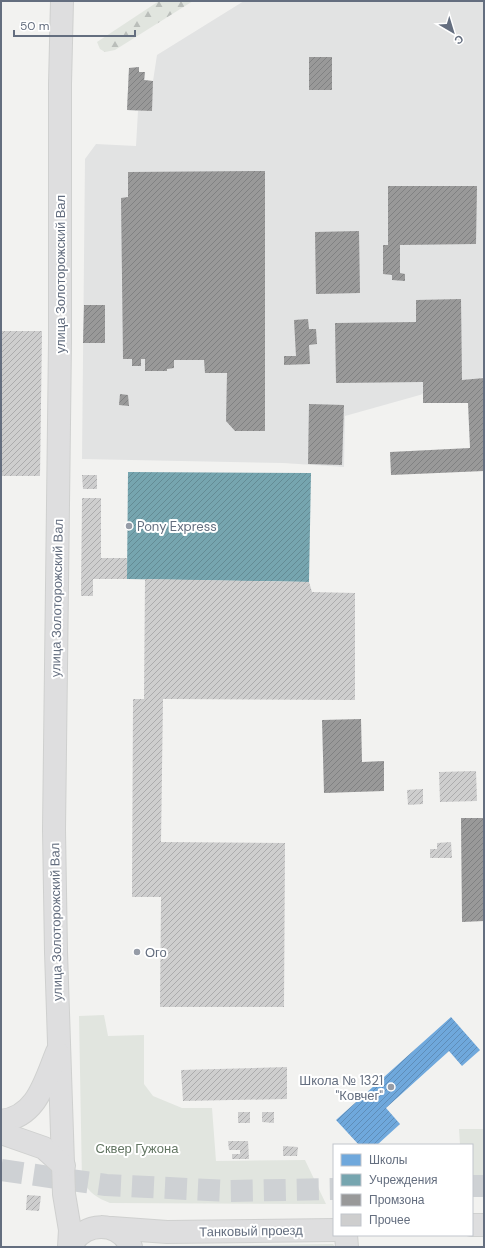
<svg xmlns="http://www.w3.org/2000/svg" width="485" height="1248" font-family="'DM Sans',sans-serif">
<defs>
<pattern id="forest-firs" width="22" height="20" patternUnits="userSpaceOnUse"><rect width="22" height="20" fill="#e1e5df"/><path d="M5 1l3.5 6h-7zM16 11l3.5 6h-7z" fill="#babeba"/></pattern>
<pattern id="schools-hatch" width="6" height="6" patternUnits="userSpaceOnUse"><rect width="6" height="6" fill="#6fa8dc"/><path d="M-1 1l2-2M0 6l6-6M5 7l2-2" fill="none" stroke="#5f8db8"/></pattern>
<pattern id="public-hatch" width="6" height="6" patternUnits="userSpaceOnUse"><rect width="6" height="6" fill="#76a5af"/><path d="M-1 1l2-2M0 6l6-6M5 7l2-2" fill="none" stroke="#648b94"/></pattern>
<pattern id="industry-hatch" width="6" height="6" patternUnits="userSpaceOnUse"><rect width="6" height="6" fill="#999"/><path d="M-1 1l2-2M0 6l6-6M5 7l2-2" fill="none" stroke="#808182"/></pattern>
<pattern id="building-hatch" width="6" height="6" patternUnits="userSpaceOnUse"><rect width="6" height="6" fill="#cecece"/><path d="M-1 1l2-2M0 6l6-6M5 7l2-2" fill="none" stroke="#ababac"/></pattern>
</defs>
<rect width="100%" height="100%" fill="#f2f2f0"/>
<!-- built -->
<polygon fill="#e2e3e3" points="244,1 484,1 484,377 345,416 344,467 283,463 82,459 85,159 96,144 136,146 138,111 127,110 129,68 139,67 139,72 145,72 145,80 153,81 157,55"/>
<!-- forest -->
<polygon fill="url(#forest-firs)" points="159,1 193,1 115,50 105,52 100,49 97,42"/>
<!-- park -->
<g fill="#e1e5df">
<path d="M104,1015L108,1036L144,1035V1084L153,1096L182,1108H212L216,1161L305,1160L326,1204L110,1203C97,1198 90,1193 82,1181L79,1016Z"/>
<polygon points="459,1129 484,1129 484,1191 472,1192 472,1145 460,1145"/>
<polygon points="333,1244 335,1247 168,1247 168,1246"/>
</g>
<!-- schools -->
<polygon fill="url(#schools-hatch)" points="451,1017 480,1050 462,1066 449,1051 386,1108 400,1124 377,1145 359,1145 336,1120"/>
<!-- public -->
<polygon fill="url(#public-hatch)" points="128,472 311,473 309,582 127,579"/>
<!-- industry -->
<g fill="url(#industry-hatch)">
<rect x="309" y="57" width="23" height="33"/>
<polygon points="139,67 139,72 145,72 144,80 153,81 152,111 127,110 129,68"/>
<polygon points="265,171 265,431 235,431 226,421 227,373 205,373 204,360 174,360 174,368 167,369 167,371 145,371 145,359 141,359 141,366 132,366 132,359 123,359 121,198 128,197 128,172"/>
<polygon points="388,186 477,186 476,244 400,245 400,273 405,274 405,281 392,280 392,275 383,274 383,245 388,245"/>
<polygon points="359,231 360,293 316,294 315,232"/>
<polygon points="461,299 462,380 484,378 484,471 391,475 390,452 470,448 468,403 423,403 423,382 336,383 335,323 416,322 416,300"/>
<polygon points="84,305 105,305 105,343 83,343"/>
<polygon points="308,319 309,329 316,329 317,344 309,345 310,364 284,365 284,356 296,356 294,320"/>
<polygon points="120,394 128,395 129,406 119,405"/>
<polygon points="309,404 344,405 342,465 308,464"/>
<polygon points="361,719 362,762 384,761 384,791 324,793 322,720"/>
<polygon points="461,818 483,818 484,921 462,922"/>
</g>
<!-- building -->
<g fill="url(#building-hatch)">
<polygon points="1,331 42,331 40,476 1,476"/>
<polygon points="82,475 97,475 97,489 83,489"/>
<polygon points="82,498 101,498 101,558 127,558 127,579 93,579 93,596 81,596"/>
<polygon points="145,579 309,582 312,592 355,593 355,700 163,699 161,842 285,843 284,1007 160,1007 161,897 132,897 133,699 144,699"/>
<polygon points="476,771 477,801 440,802 439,772"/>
<polygon points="423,789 423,804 408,805 407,790"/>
<polygon points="451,842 452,858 430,858 430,849 437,849 437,843"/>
<polygon points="287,1067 287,1099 183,1101 181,1070"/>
<rect x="238" y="1112" width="12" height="11"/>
<polygon points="262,1112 274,1112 274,1123 262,1122"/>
<polygon points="228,1141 248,1141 249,1159 232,1159 232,1154 240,1154 240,1150 229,1150"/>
<polygon points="283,1146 298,1147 297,1156 283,1156"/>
<polygon points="27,1195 41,1196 39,1211 26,1210"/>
</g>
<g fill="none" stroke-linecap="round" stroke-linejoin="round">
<!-- primary-tunnel -->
<g stroke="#ced1d4" stroke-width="22" stroke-dasharray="22 11" stroke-linecap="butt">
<polyline points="1,1170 106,1185 230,1191 334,1189"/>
<polyline points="472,1186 484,1186"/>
</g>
<defs>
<g id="secondary">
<polyline points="62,1 60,84 60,342 54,830 56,952 64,1194 70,1230 69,1247"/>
<path d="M1,1121C37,1117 45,1081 57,1052"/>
<polyline points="1,1133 44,1148 64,1166"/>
<polyline points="472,1225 484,1225"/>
<polyline points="112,1228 167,1232 334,1230"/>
<polyline points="346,1235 347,1247"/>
<path d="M70,1247C84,1221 118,1220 131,1247"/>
</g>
</defs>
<!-- secondary casing -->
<use href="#secondary" stroke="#cfd0cf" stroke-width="24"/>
<!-- secondary -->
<use href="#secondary" stroke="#dededf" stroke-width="22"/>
</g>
<!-- markers -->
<g fill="#969ca7" stroke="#fff" stroke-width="1.5">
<circle cx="129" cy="526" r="4"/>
<circle cx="137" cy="952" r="4"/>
<circle cx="391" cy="1087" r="4"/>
</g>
<g text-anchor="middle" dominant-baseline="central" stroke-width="4" stroke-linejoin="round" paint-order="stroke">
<!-- street labels -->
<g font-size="13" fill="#646e7f" stroke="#fff">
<text transform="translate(60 274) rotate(-90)">улица Золоторожский Вал</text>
<text transform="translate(57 598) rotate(-89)">улица Золоторожский Вал</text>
<text transform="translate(56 922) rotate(-91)">улица Золоторожский Вал</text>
<text transform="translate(251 1231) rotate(-1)">Танковый проезд</text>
</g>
<!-- poi labels -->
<g font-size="13" fill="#646e7f" stroke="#fff" text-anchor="start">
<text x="137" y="526">Pony Express</text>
<text x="145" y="952">Ого</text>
<text x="383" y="1080" text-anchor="end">Школа № 1321<tspan x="383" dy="15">"Ковчег"</tspan></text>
</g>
<!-- park labels -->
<g font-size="13" fill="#637663" stroke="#fff">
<text x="137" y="1148">Сквер Гужона</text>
</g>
</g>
<!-- border -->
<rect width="485" height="1248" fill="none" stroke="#646e7f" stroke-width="4"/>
<!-- legend -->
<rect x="333" y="1144" width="140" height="92" fill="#ffffff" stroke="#c1c5cc"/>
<rect x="341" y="1154" width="20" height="12" fill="#6fa8dc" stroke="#c1c5cc"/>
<text x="369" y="1164" font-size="12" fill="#646e7f">Школы</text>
<rect x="341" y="1174" width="20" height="12" fill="#76a5af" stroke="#c1c5cc"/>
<text x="369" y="1184" font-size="12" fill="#646e7f">Учреждения</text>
<rect x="341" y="1194" width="20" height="12" fill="#999999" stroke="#c1c5cc"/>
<text x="369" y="1204" font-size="12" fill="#646e7f">Промзона</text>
<rect x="341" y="1214" width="20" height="12" fill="#cecece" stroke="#c1c5cc"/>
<text x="369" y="1224" font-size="12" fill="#646e7f">Прочее</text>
<!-- north arrow -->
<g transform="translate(453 32) rotate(142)" stroke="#ffffff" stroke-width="3" paint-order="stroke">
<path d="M0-3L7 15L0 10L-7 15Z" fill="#646e7f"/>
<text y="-6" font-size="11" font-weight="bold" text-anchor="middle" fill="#646e7f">С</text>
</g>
<!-- scale -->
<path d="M14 30v6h121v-6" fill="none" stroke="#646e7f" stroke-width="2"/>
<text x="20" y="30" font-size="12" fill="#646e7f" stroke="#ffffff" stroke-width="3" paint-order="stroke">50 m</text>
</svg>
